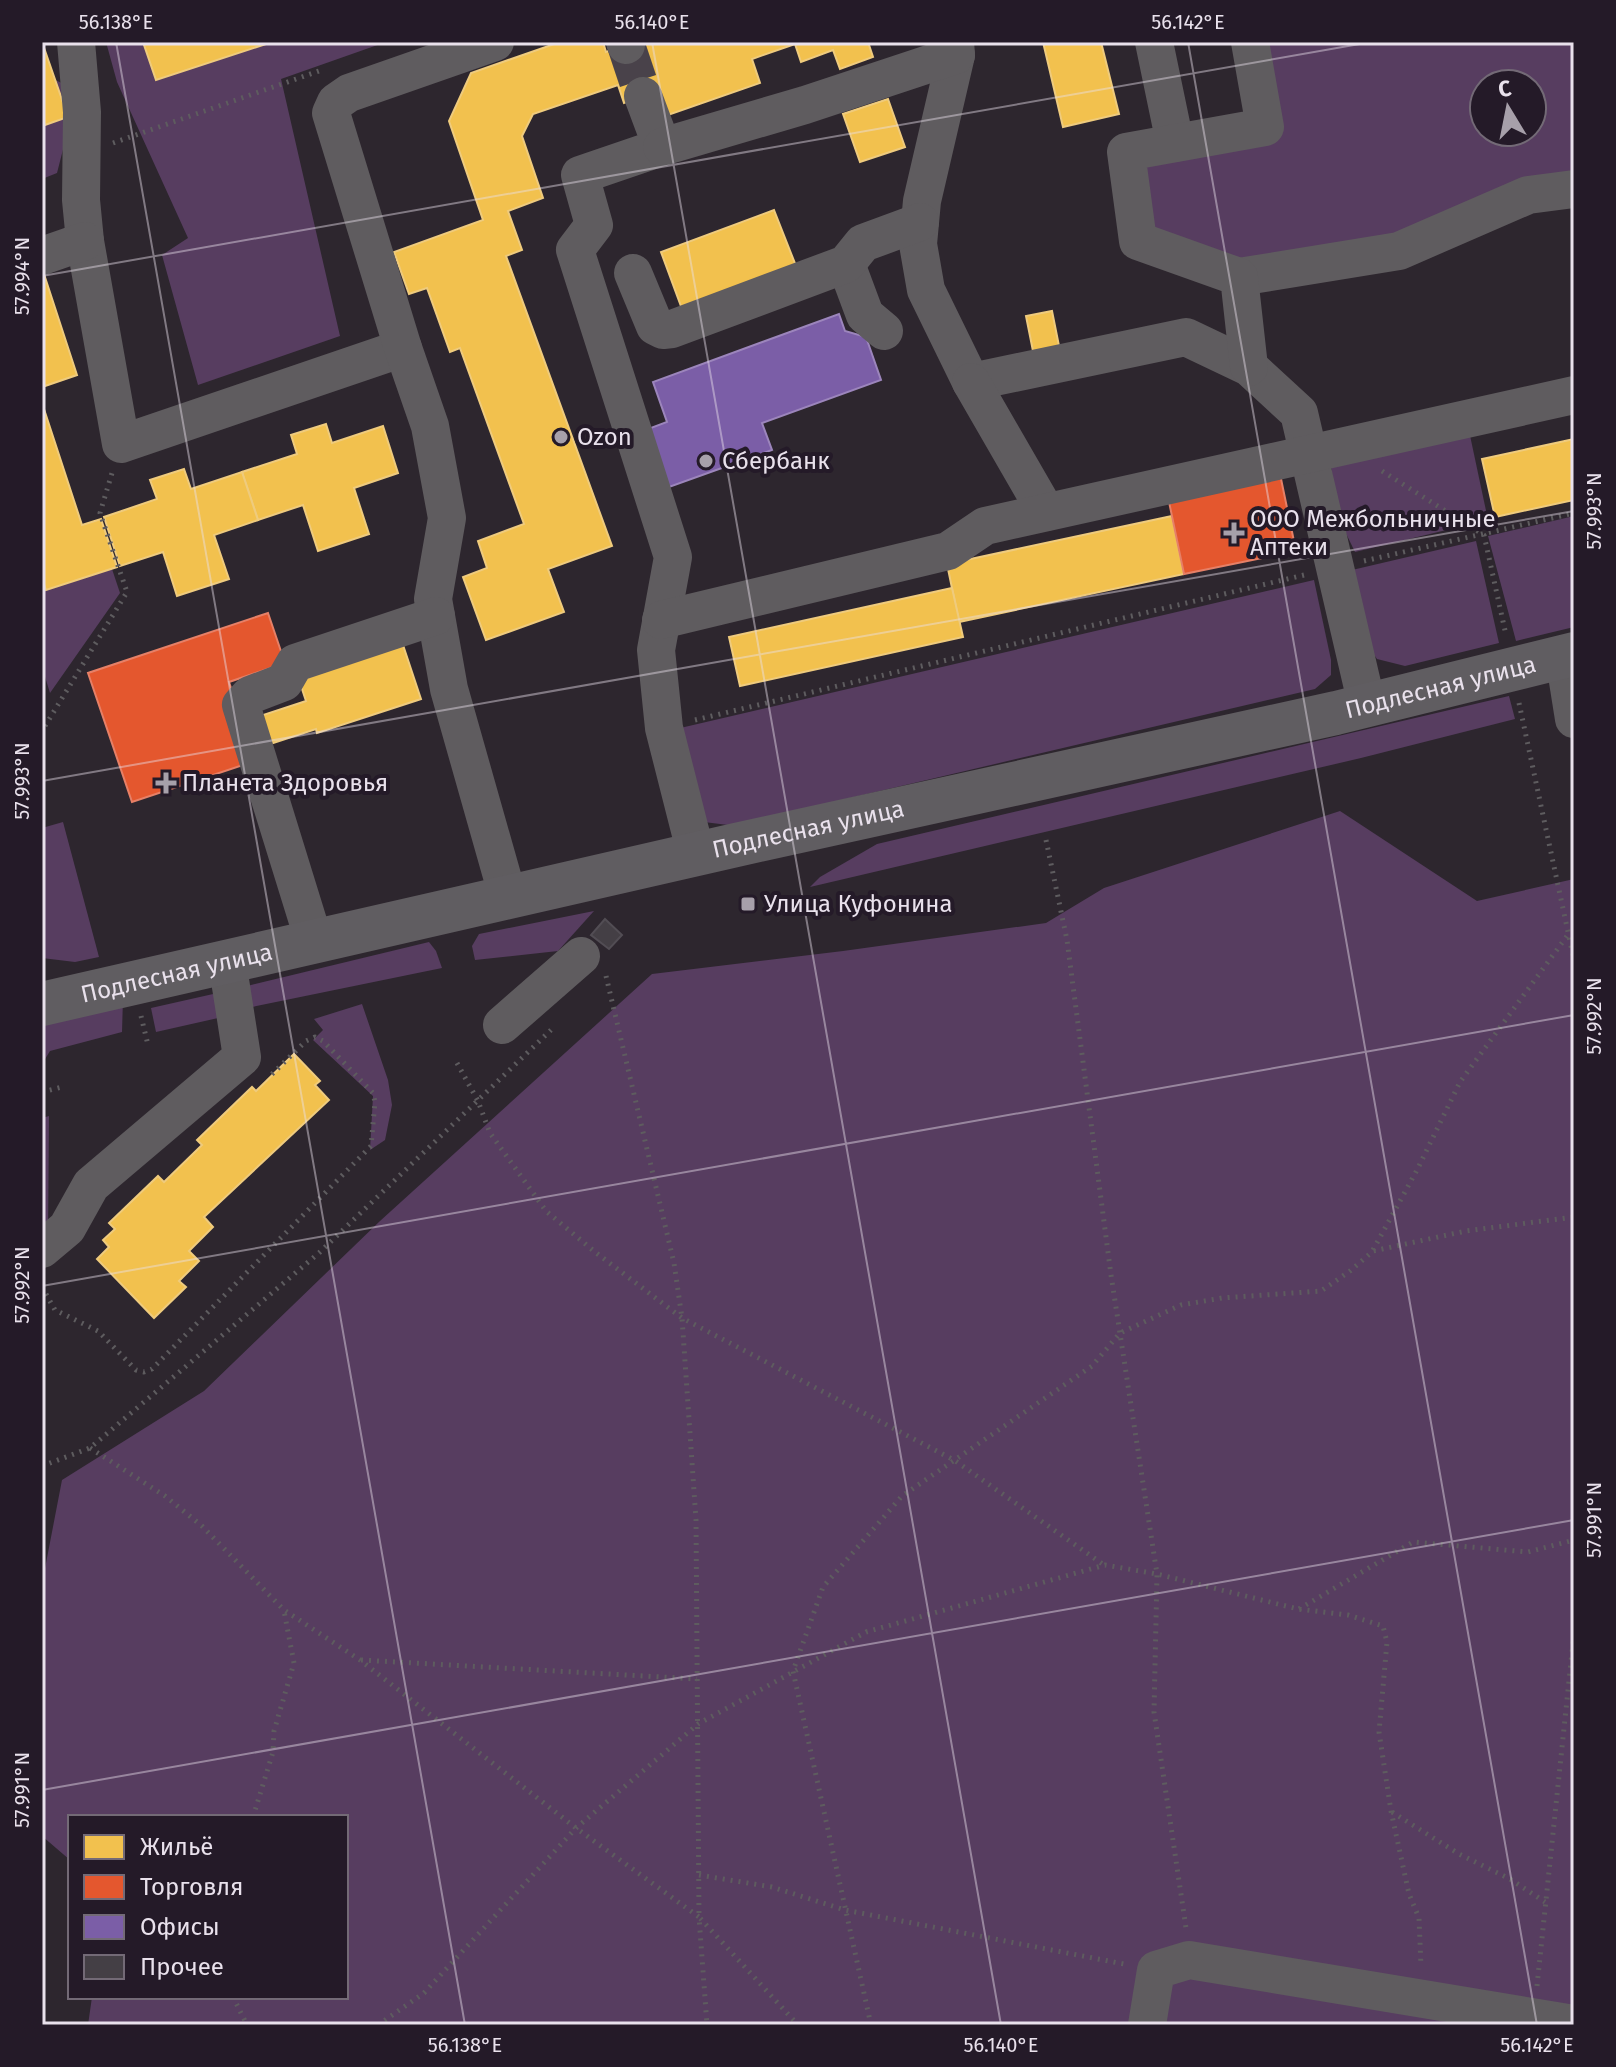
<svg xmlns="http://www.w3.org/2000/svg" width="1616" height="2067" font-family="'Fira Sans',sans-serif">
<rect width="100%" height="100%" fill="#2d262e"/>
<!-- green -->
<g fill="#573d60" fill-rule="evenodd">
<polygon points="106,42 143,42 156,80 272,42 386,42 281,79 340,336 198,385 162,255 188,238 117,82"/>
<path d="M1266,42H1574V178L1378,244L1245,260L1150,231L1139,169L1281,132ZM1484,84H1532V132H1484Z"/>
<polygon points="55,80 71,87 71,118 57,173 42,179 42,126 68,117"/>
<polygon points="1468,426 1488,520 1355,552 1338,517 1331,466"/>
<polygon points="1574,516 1574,627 1516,641 1488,536"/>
<polygon points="1476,541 1499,643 1405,666 1377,659 1368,646 1352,570"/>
<polygon points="112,569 120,593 50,693 42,667 42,578 47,590"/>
<polygon points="1314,580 1331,660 1331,675 1315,689 803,809 728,825 704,822 676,729"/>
<polygon points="1509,696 1515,719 1361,758 810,887 820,877 877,844"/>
<polygon points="1340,811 1477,901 1574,879 1574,2025 88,2025 92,1997 346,1997 346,1817 70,1817 70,1860 42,1836 42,1584 62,1480 204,1391 380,1221 652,974 843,951 1046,923 1104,888"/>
<polygon points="63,822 99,957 75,962 42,958 42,828"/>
<polygon points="594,911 558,951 475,960 472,946 479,934"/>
<polygon points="429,942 436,951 442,968 247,1008 243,987"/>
<polygon points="222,992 227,1016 156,1032 151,1008"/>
<polygon points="123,998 122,1032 50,1051 42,1064 42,1020"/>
<polygon points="362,1004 388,1080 392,1105 385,1140 370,1150 373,1096 313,1040 323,1030 314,1019"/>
<polygon points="49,1116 48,1238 42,1240 42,1118"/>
</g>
<!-- homes -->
<g fill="#f2c14e" stroke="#efcb7d" stroke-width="2">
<polygon points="42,42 68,117 42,126"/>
<polygon points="143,42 272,42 156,80"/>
<polygon points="560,42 603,42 606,52 633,42 868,42 873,57 840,69 833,50 801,62 795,44 752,59 760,83 665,116 656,91 624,103 618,85 533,114 522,136 543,198 508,211 522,250 506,256 612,546 548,569 564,612 486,640 463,577 487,568 478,541 524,524 460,348 450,352 427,288 409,294 394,252 483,220 449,121 471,73"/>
<polygon points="1043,42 1101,42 1119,114 1063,127"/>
<polygon points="888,99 905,147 860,162 843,114"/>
<polygon points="774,210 796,266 682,309 661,252"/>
<polygon points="42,268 77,375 42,387"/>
<polygon points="1052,311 1061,356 1035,361 1026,316"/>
<polygon points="42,403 82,525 101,519 117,567 46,590 42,578"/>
<polygon points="326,424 332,443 383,426 398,473 354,488 369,534 318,551 303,505 258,520 242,472 297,454 291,435"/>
<polygon points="1574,439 1574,500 1495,517 1482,459"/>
<polygon points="184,469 191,489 242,472 258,520 214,535 229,579 177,596 163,552 120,566 104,517 157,499 150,480"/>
<polygon points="1172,516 1184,574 959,622 947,564"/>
<polygon points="952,588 963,637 740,686 729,637"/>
<polygon points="402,642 421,699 317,733 316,729 261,747 251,719 306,701 298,677"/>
<polygon points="294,1054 320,1081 315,1085 329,1100 204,1217 213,1227 189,1251 199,1261 179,1281 186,1287 154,1318 97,1259 109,1247 103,1240 115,1229 109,1223 158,1176 164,1182 202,1145 197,1140 252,1087 256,1091"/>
</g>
<!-- shops -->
<g fill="#e4572e" stroke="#e68067" stroke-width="2">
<polygon points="1280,474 1296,551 1184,574 1168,497"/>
<polygon points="268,613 285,663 229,682 255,761 132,802 88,673"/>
</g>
<!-- offices -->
<polygon fill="#7b5ea7" stroke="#9c85bc" stroke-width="2" points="839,314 845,331 866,337 881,380 762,423 772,450 669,487 648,429 667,422 653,382"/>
<!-- building -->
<polygon fill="#443f45" stroke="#524d54" stroke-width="2" points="605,919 622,935 609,949 591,935"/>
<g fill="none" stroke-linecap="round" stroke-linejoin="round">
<!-- minor-tunnel -->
<polyline stroke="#49424a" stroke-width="38" stroke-dasharray="38 19" stroke-linecap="butt" points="626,45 643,96"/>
<!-- path -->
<g stroke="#5e5c5f" stroke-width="5" stroke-dasharray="2 6" stroke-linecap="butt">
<polyline points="113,143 319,71"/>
<polyline points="1382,471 1484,535 1506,635"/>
<polyline points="1364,561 1574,513"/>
<polyline points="1519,703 1574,960"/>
<polyline points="695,720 1304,575"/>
<polyline points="45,726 127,592 100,513 112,473"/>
<polyline points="1046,840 1067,940 1111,1275 1157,1574 1154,1712 1186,1928"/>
<polyline points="606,976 674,1263 682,1318 696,1520 699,1917 798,2025"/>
<polyline points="141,1016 148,1045"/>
<polyline points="457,1063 478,1101 490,1133 546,1211 595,1252 682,1318 954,1460 1104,1565"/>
<polyline points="42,1092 62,1087"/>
<polyline points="1373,1250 1417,1170 1460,1082 1567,936"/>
<polyline points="42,1287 55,1310 98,1331 136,1370 144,1372 152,1369 371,1146 375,1102 373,1093 323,1041 315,1037 306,1041 271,1075"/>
<polyline points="90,1448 165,1496 202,1526 284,1610 360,1660 576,1828 699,1917 707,2025"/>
<polyline points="42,1466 90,1448 320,1252 551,1030"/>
<polyline points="1299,1609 1413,1542 1528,1552 1574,1540"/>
<polyline points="361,1660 697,1679"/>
<polyline points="1392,1812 1459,1854 1510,1879 1545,1902"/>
<polyline points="253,1817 273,1752 274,1731 294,1663 284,1611"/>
<polyline points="699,1875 772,1887 845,1910 1124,1964"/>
<polyline points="1537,1986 1574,1633"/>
<polyline points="233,1997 247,2025"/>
<polyline points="378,2025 424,1993 576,1828 698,1724 866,1632 1105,1565 1157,1574 1298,1609 1348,1615 1383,1626 1387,1642 1379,1732 1391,1811 1409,1894 1419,1918 1421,1966"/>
<polyline points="871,2025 793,1671 823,1587 902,1496 1092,1366 1120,1333 1181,1305 1222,1298 1321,1291 1350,1271 1373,1251 1466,1231 1574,1217"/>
</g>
<!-- minor -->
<g stroke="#5f5c5f" stroke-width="38">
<polyline points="76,42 82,112 81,200 85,241 121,444 403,348"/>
<polyline points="495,42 349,93 336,102 331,113 403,348 430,426 447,518 433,599 449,689 508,897"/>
<polyline points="625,42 626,45"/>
<polyline points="955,42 956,55 922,201 918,244 926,290 971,382 1186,337 1249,367 1299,413 1367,705"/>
<polyline points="1154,42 1175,143"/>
<polyline points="643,96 662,147 580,175 594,225 575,250 673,557 656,650 664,728 696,854"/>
<polyline points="662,147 805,105 956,55"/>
<polyline points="42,256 85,241"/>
<polyline points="846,264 865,315 884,331"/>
<polyline points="633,273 655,326 663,330 672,329 846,264 863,243 920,222"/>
<polyline points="1239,277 1399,251 1528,195 1574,189"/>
<polyline points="1249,367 1239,277 1138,241 1126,152 1265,127 1250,42"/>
<polyline points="971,382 1046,512"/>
<polyline points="661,620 948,551 985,526 1574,395"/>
<polyline points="1564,656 1574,719"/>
<polyline points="314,941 241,705 250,695 284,682 295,663 436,616"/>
<polyline points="502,1025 581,956"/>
<polyline points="42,1249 67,1228 91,1185 242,1057 227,961"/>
<polyline points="1147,2025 1156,1970 1189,1960 1574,2024"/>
</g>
<!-- major -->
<path stroke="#605d61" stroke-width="44" id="s1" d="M42,1004L736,845L1336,713L1574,654"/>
</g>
<!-- ticks -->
<path fill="none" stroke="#e9e1ec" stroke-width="2" stroke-opacity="0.45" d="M116,42L465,2025M652,42L1001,2025M1188,42L1537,2025M42,276L1371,42M42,781L1574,511M42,1286L1574,1015M42,1790L1574,1520M1572,2025H1574"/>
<!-- markers -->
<g fill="#a7a0aa" stroke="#241a28" stroke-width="3">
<circle cx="561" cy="437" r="8"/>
<circle cx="706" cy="461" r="8"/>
<path d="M1230 521h8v8h8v8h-8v8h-8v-8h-8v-8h8z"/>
<path d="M162 771h8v8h8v8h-8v8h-8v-8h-8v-8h8z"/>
<rect x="740" y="896" width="16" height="16" rx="4"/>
</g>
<g text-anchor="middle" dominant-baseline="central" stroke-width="8" stroke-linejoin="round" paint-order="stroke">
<!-- poi labels -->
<g font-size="24" fill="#e9e1ec" stroke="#241a28" text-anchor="start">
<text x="577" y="437">Ozon</text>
<text x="722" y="461">Сбербанк</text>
<text x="1250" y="519">ООО Межбольничные<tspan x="1250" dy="28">Аптеки</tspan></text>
<text x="182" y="783">Планета Здоровья</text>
<text x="764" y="904">Улица Куфонина</text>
</g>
<!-- street labels -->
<g font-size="24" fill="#e9e1ec" stroke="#241a28">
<text stroke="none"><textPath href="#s1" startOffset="1434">Подлесная улица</textPath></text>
<text stroke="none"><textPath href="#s1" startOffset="786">Подлесная улица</textPath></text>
<text stroke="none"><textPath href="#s1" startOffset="138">Подлесная улица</textPath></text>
</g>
</g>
<!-- border -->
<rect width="1616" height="2067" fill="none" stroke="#241a28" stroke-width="88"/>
<!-- legend -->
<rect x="68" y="1815" width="280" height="184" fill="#241a28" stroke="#736a76" stroke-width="2"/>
<rect x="84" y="1835" width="40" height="24" fill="#f2c14e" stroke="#736a76" stroke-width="2"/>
<text x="140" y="1855" font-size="24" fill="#e9e1ec">Жильё</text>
<rect x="84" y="1875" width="40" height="24" fill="#e4572e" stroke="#736a76" stroke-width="2"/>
<text x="140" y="1895" font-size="24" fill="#e9e1ec">Торговля</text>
<rect x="84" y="1915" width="40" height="24" fill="#7b5ea7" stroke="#736a76" stroke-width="2"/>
<text x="140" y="1935" font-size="24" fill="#e9e1ec">Офисы</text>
<rect x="84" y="1955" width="40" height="24" fill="#443f45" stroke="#736a76" stroke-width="2"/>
<text x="140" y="1975" font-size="24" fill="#e9e1ec">Прочее</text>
<!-- north arrow -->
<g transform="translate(1508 108) rotate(350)"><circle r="38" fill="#241a28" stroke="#736a76" stroke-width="2"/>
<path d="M0-6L14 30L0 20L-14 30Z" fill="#a7a0aa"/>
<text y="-12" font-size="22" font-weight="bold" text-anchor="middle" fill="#e9e1ec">С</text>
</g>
<rect x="44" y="44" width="1528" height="1979" fill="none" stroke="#e9e1ec" stroke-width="3"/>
<g font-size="20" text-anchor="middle" fill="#e9e1ec">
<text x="116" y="29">56.138°E</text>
<text x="652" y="29">56.140°E</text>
<text x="1188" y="29">56.142°E</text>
<text transform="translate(22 276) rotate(-90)" y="7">57.994°N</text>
<text transform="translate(1594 511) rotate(-90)" y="7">57.993°N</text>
<text transform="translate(22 781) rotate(-90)" y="7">57.993°N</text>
<text transform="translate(1594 1016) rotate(-90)" y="7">57.992°N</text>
<text transform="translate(22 1285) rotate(-90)" y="7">57.992°N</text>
<text transform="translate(1594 1520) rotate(-90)" y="7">57.991°N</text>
<text transform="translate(22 1790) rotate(-90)" y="7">57.991°N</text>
<text x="465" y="2052">56.138°E</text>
<text x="1001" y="2052">56.140°E</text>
<text x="1537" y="2052">56.142°E</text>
</g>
</svg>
